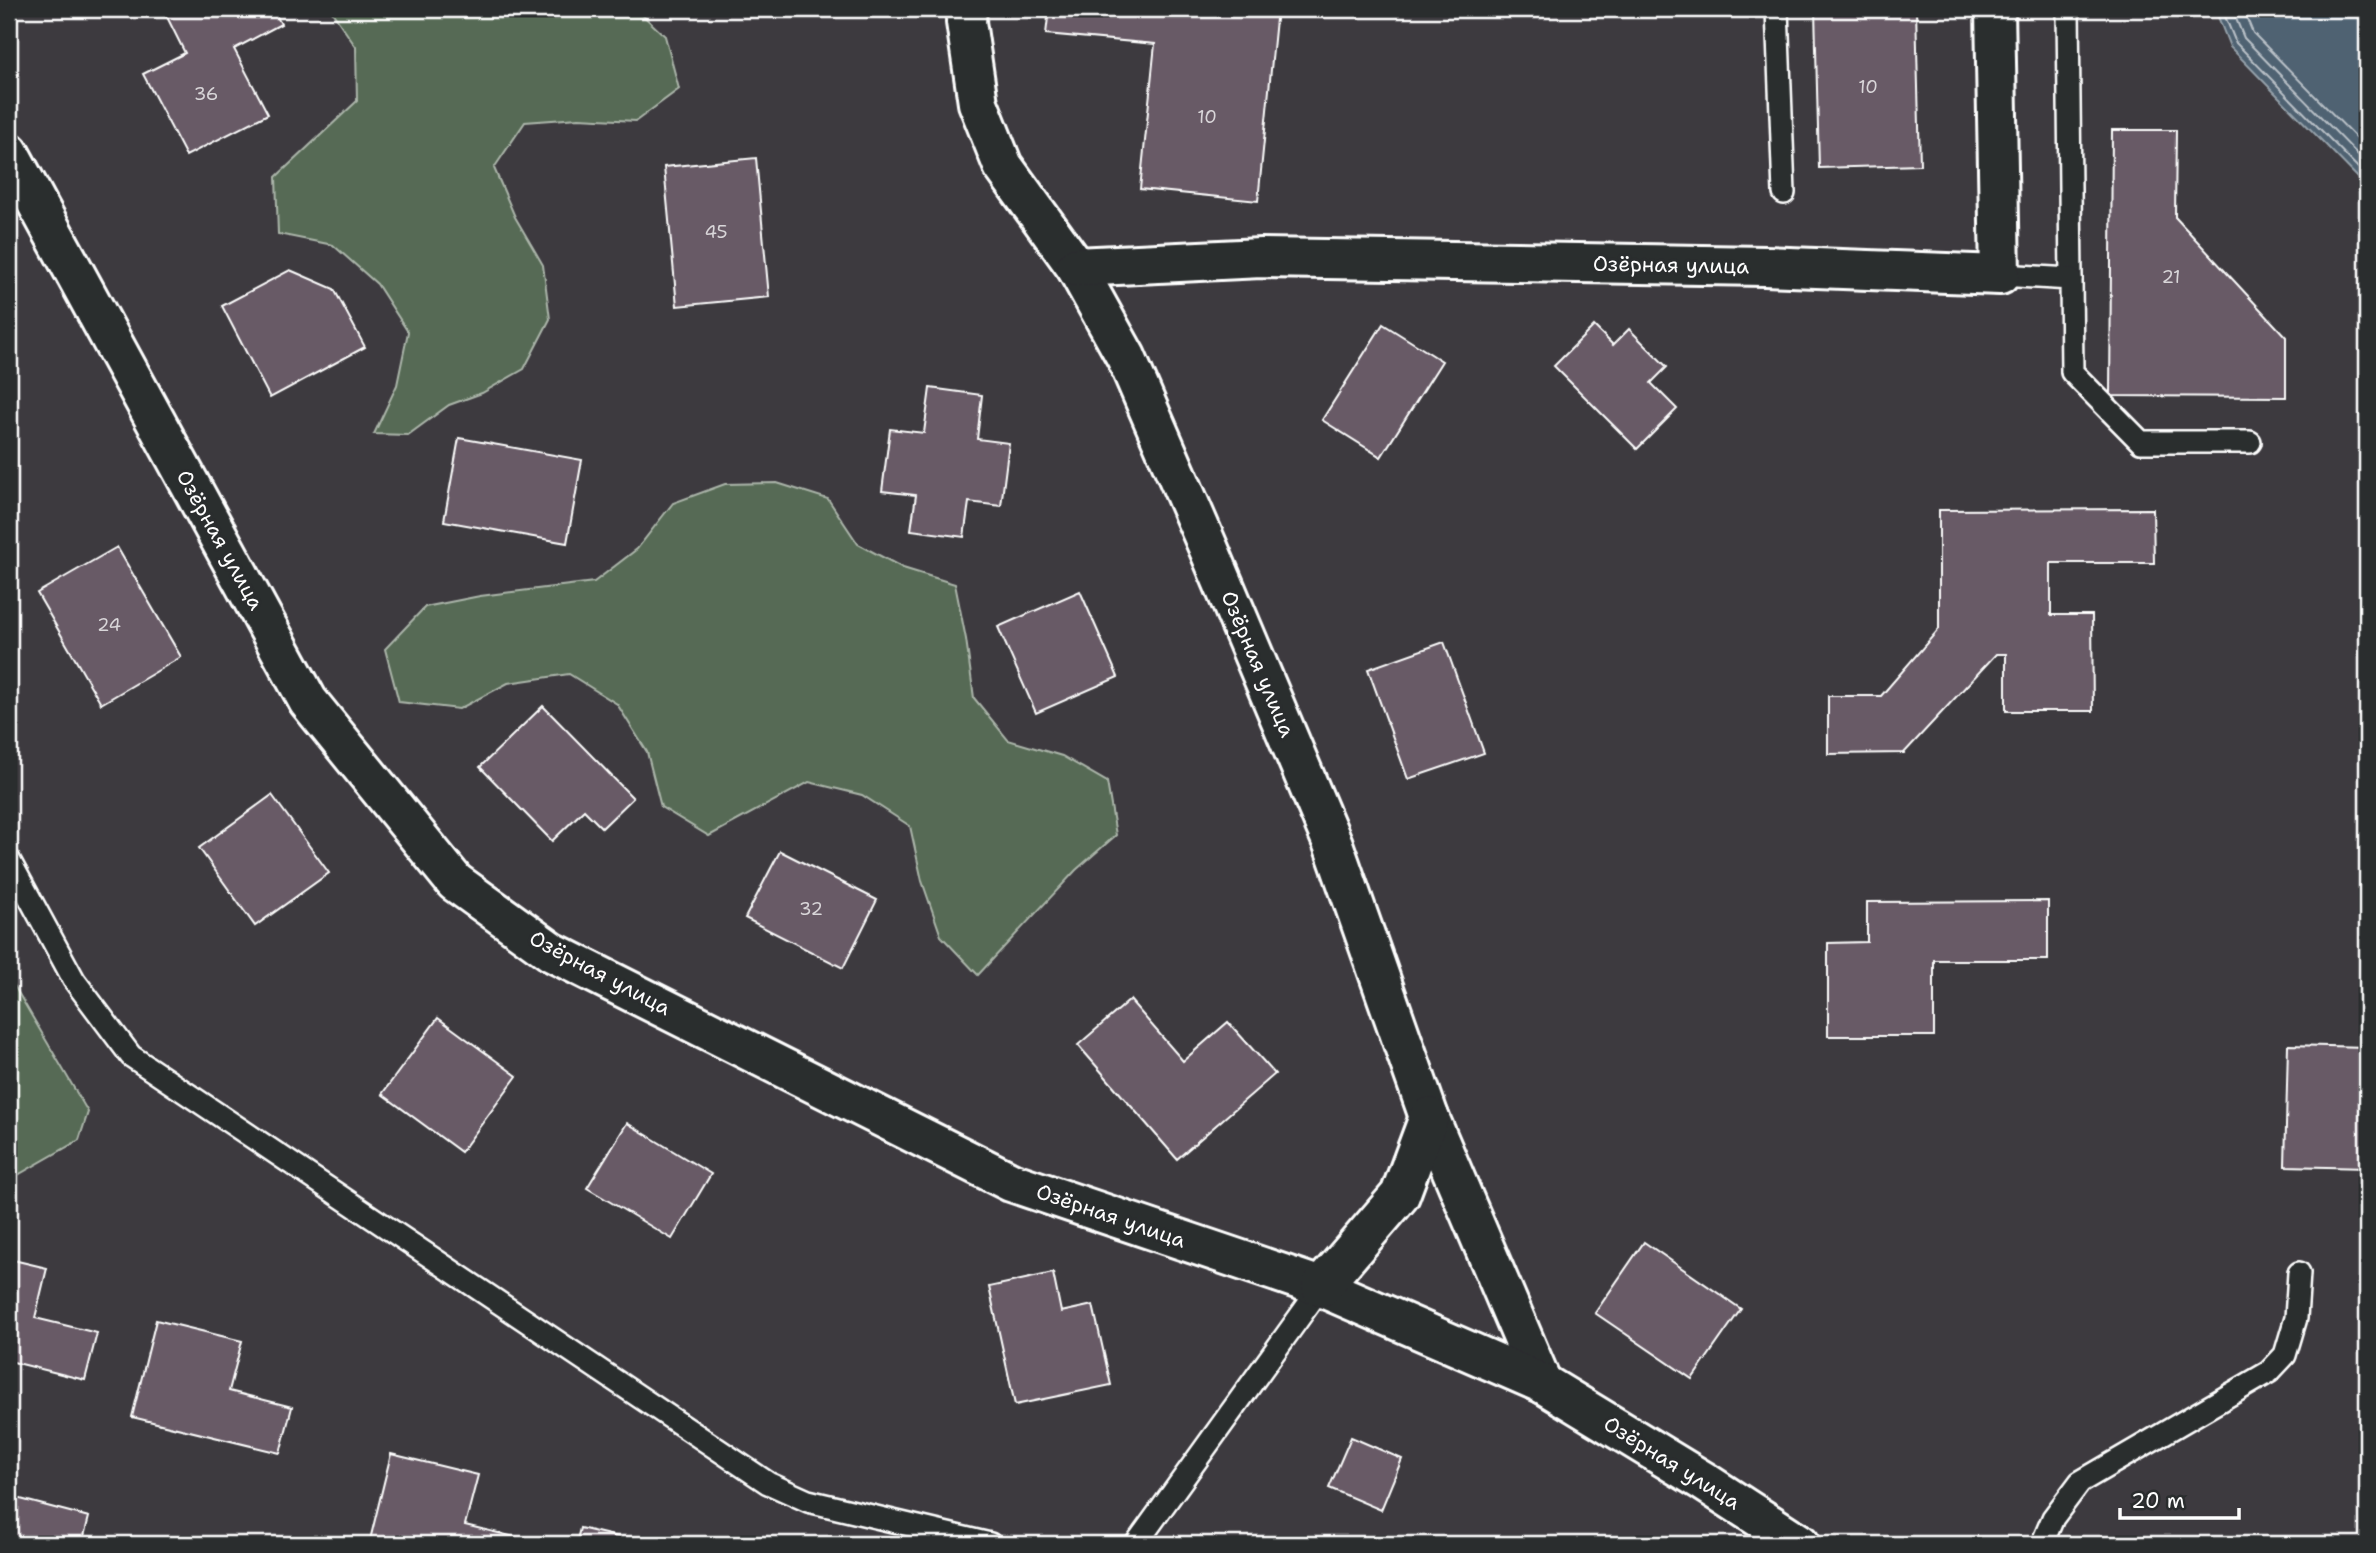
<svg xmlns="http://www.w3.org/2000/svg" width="2376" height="1553" font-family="'Shantell Sans',sans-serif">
<rect width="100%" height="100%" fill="#3d3a3f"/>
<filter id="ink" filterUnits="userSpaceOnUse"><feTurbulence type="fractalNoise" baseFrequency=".0143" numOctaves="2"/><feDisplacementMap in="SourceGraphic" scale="14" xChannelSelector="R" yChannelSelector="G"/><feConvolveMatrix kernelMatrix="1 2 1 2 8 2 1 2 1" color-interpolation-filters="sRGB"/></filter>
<g filter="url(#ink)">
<!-- green -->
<g fill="#576b55" stroke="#abb5aa" stroke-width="2">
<polygon points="330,9 636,9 665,36 679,89 636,121 579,118 525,122 494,168 515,217 543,265 550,319 524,369 482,393 449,405 408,435 374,434 397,385 408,332 377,284 333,245 278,234 276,177 357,101 356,47"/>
<polygon points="777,483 828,499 858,544 903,568 955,584 966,639 974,698 1008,740 1062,756 1107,782 1116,835 1076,870 978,975 941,936 922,881 910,826 862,795 809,782 709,836 661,807 647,752 617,704 569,674 508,683 459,709 399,702 385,649 425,607 480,596 594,582 637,549 673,503 725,484"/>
<polygon points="9,977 88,1112 79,1140 9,1180"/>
</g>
<!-- water -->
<polygon fill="#4f6272" stroke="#95a1aa" stroke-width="2" points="2215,9 2367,9 2367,187 2230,47"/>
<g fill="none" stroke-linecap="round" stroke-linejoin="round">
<!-- shore -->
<g stroke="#b9c0c7" stroke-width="2">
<polyline points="2222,9 2236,43 2367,177"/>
<polyline points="2232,9 2244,38 2367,164"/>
<polyline points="2243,9 2253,33 2367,149"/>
</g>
</g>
<!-- building -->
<g fill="#685a66" stroke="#fff" stroke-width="2">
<polygon points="178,9 273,9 281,24 234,49 268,114 186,156 143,74 185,53 166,15"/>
<polygon points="1049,9 1277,9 1258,201 1140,189 1155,44 1046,34"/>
<polygon points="1815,9 1916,9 1920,165 1819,168"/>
<polygon points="2112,130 2176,130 2175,217 2286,337 2286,397 2110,396"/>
<polygon points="756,158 769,297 677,306 664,167"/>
<polygon points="290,270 334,289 365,347 270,398 222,306"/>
<polygon points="1383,324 1442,361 1381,457 1322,420"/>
<polygon points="1594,326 1613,345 1629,329 1667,367 1651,383 1677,409 1637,449 1554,366"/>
<polygon points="930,388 982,395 977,439 1009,443 1001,506 969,502 964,537 911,530 916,495 882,491 890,429 924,433"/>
<polygon points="459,438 582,460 567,543 444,521"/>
<polygon points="2153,509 2154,563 2051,563 2051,615 2092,615 2093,711 2006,711 2006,654 1996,654 1904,753 1828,754 1828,696 1881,696 1939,629 1939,510"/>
<polygon points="117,547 181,657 101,704 37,593"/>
<polygon points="1080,591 1118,677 1036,713 998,627"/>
<polygon points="1444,642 1484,753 1408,779 1368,669"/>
<polygon points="543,706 633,798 602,828 584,810 552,841 480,767"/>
<polygon points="272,795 329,873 255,926 199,848"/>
<polygon points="780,851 877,900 843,968 745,918"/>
<polygon points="2048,901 2048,960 1934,960 1934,1036 1828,1036 1828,943 1867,942 1867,902"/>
<polygon points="1130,1000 1183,1061 1228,1022 1275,1074 1177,1159 1078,1045"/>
<polygon points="438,1018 517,1076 461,1152 382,1094"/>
<polygon points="2288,1045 2367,1047 2367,1168 2285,1166"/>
<polygon points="627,1123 711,1174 672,1239 587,1188"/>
<polygon points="1644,1242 1741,1309 1692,1379 1595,1313"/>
<polygon points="9,1259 47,1268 35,1318 97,1333 85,1380 9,1361"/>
<polygon points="1053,1273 1061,1312 1093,1305 1111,1385 1015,1405 989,1287"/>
<polygon points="156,1320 242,1341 229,1391 292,1407 280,1453 132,1417"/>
<polygon points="1351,1437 1402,1459 1381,1510 1329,1488"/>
<polygon points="391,1454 478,1475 465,1525 527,1540 526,1544 369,1544"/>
<polygon points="9,1496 89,1517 82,1544 9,1544"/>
<polygon points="580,1528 647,1544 576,1544"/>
</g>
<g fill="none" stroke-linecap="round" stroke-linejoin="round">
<defs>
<g id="lane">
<polyline points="1777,9 1784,193"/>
<polyline points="2068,9 2071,279"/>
<polyline points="2000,275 2071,279 2072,372 2141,442 2250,442"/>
<polyline points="9,860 74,980 131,1056 768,1483 808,1501 990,1544"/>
<polyline points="1136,1544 1321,1287"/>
<polyline points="2042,1544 2053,1518 2080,1482 2269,1372 2285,1355 2296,1318 2299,1273"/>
</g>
<g id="street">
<polyline points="967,9 966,22 978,103 1003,166 1076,267 1126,357 1208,547 1333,844 1429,1117 1542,1383"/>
<polyline points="9,152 308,701 455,882 552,952 1011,1182 1321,1287 1542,1383 1703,1481 1800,1544"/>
<polyline points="1076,267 1261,258 1765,266 2000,275 1995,9"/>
<polyline points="1321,1287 1400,1195 1429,1117"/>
</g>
</defs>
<!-- lane casing -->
<use href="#lane" stroke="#fff" stroke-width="26"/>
<!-- street casing -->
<use href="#street" stroke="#fff" stroke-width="44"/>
<!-- lane -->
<use href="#lane" stroke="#2a2d2e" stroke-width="21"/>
<!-- street -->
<use href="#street" stroke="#2a2d2e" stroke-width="38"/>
</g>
</g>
<g text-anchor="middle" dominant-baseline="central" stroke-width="6" stroke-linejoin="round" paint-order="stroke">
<!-- number labels -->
<g font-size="18" fill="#d9d6d9">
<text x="1868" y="87">10</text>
<text x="206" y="94">36</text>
<text x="1207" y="117">10</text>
<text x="716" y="232">45</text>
<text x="2171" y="277">21</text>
<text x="109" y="625">24</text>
<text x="811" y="909">32</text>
</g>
<!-- street labels -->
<g font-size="21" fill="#fff" stroke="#2a2d2e">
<text transform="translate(1671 265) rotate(1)">Озёрная улица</text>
<text transform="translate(220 540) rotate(61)">Озёрная улица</text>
<text transform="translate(1258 664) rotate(67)">Озёрная улица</text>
<text transform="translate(600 973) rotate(28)">Озёрная улица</text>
<text transform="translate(1111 1216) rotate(19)">Озёрная улица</text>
<text transform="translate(1672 1463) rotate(32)">Озёрная улица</text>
</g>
</g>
<!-- margin -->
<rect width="2376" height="1553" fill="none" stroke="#2a2d2e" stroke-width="35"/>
<rect x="18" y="18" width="2341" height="1518" fill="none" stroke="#fff" stroke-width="2.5" filter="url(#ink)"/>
<!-- scale -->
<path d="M2120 1508v10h119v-10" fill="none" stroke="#ffffff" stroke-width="3.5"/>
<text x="2131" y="1508" font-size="21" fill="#ffffff" stroke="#2a2d2e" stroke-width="5" paint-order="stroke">20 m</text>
</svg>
